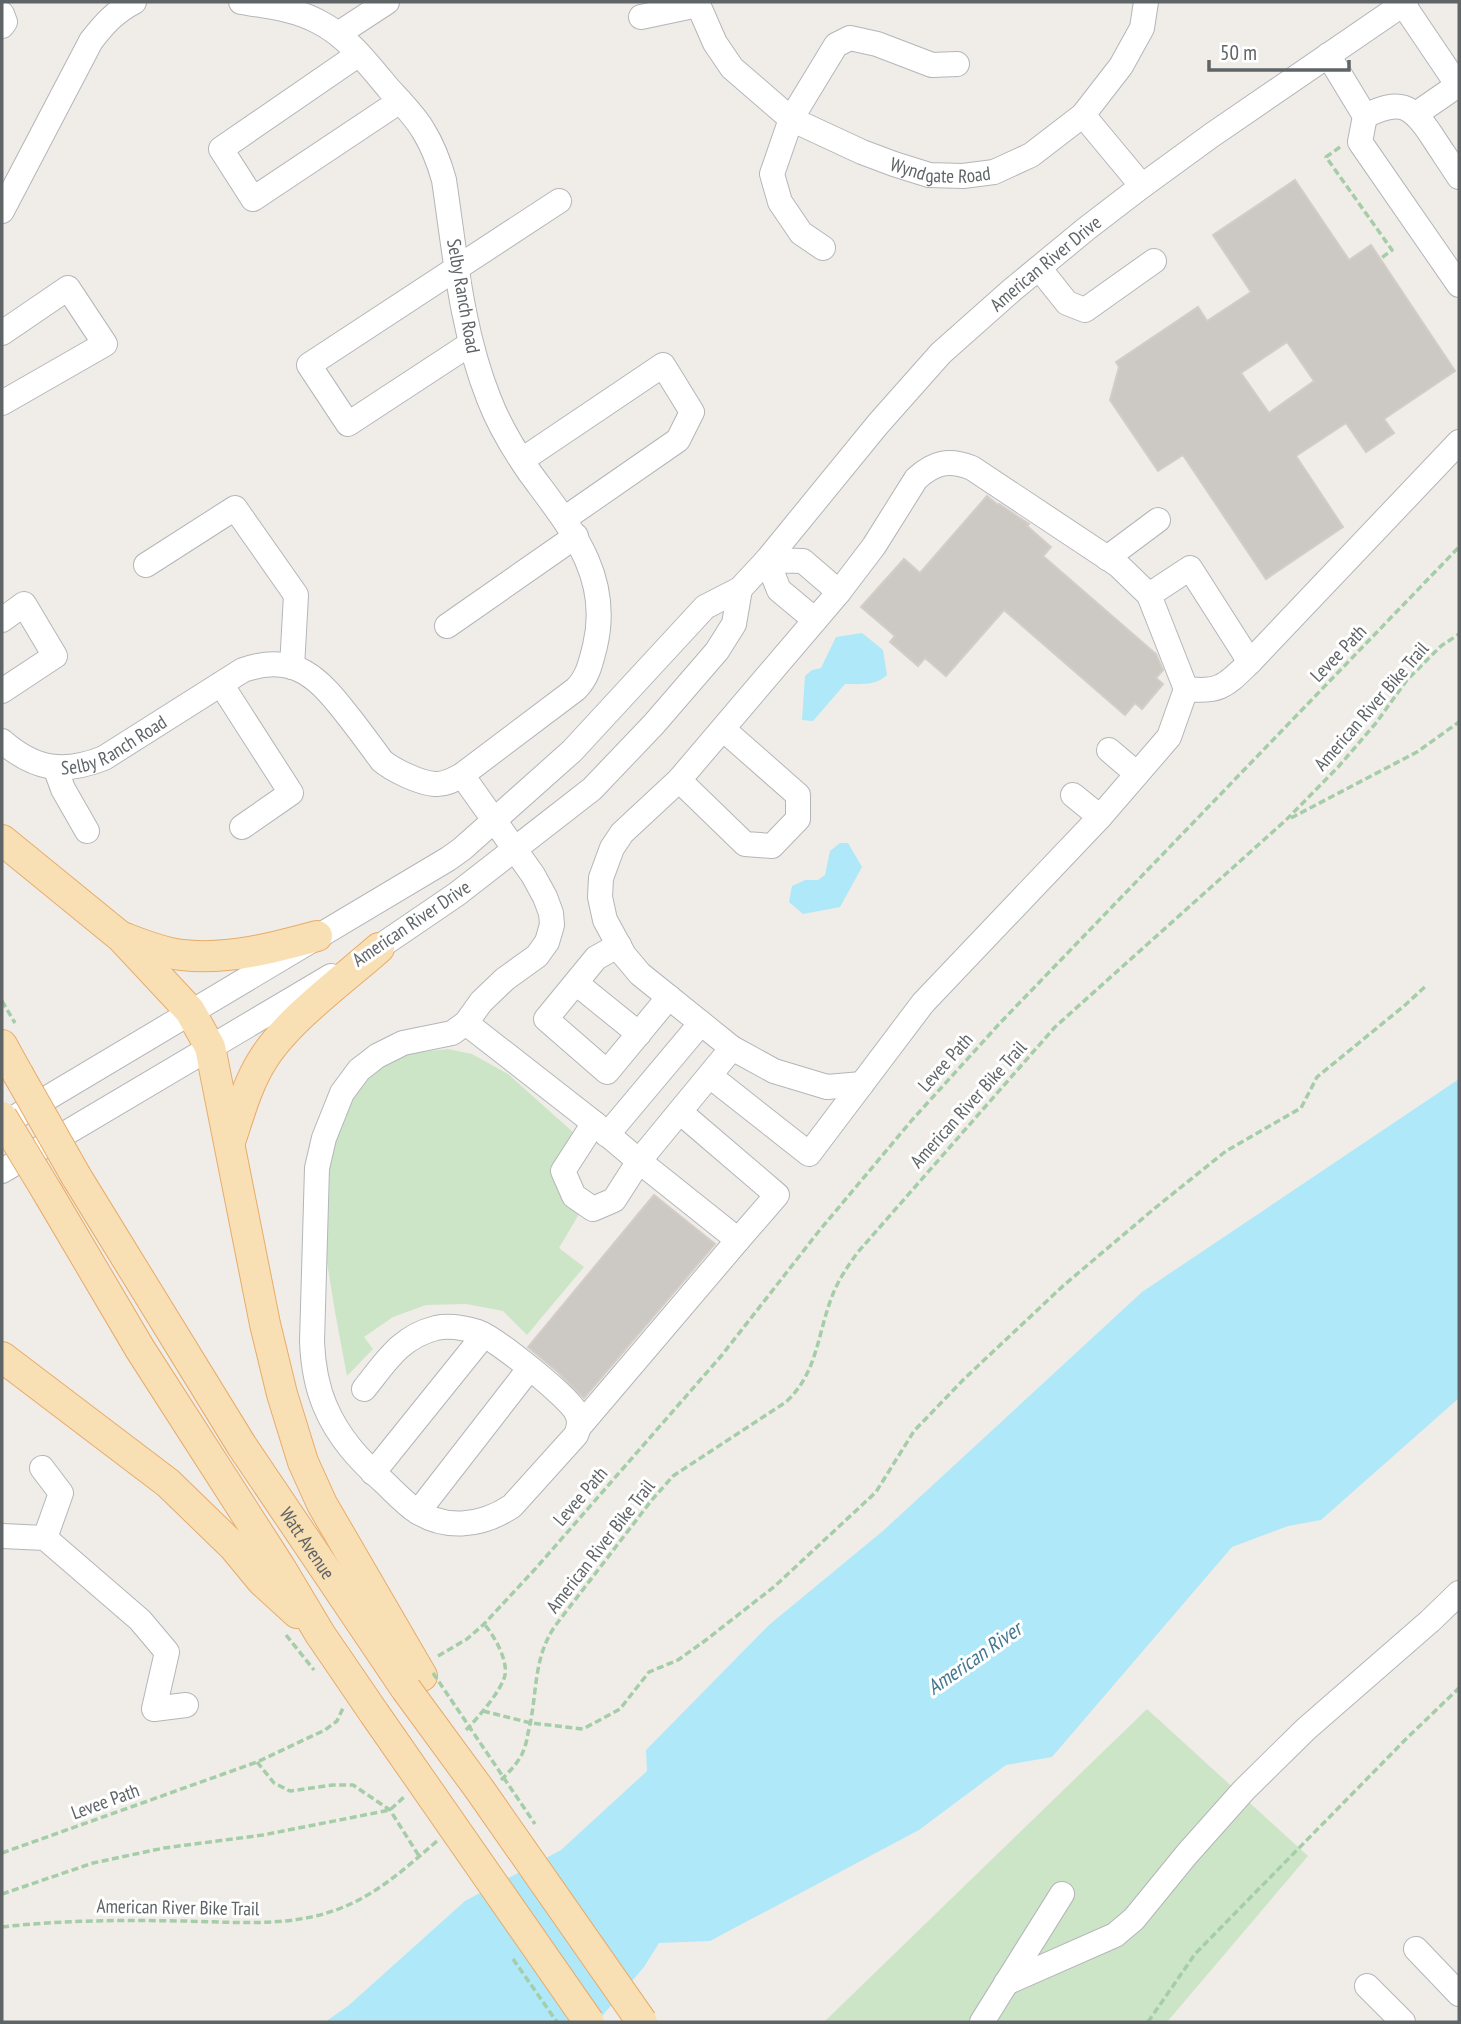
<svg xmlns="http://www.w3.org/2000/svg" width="1461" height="2024" font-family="'PT Sans Narrow',sans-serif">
<rect width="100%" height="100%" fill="#f0ede8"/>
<!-- green -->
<g fill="#cde5c7">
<polygon points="448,1049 472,1054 508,1074 574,1133 556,1159 557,1178 579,1214 559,1248 584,1267 527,1335 503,1311 466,1304 426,1305 393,1317 364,1337 373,1349 347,1376 335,1312 324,1244 328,1174 337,1125 347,1101 368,1077 389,1060 412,1053"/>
<polygon points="1147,1709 1308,1856 1167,2022 824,2022"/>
</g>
<!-- water -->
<g fill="#afe8f9">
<path d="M862,633L883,650L887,675C876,686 860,684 845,684L813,721L802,720L805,676L812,670L821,668L836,637Z"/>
<polygon points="840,843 848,843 862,867 840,907 803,914 789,902 792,886 805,880 818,880 825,875 830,851"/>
<polygon points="1459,1079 1459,1398 1321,1520 1288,1526 1232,1547 1052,1757 1006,1765 919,1830 710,1941 659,1943 644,1967 597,2022 325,2022 348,2006 465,1901 561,1850 647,1771 646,1750 769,1625 884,1530 1142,1292"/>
</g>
<!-- building -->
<g fill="#ccc8c4" stroke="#d4cdc7" stroke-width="2" fill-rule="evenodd">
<path d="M1295,180L1349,260L1371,245L1455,371L1384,419L1394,433L1366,452L1346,423L1296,456L1343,527L1266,579L1183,455L1158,471L1110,400L1119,367L1116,362L1198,307L1207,321L1251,292L1213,235ZM1287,342L1314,381L1269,413L1241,373Z"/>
<polygon points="987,496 998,505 999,504 1029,524 1027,526 1051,547 1043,556 1156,654 1163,670 1156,678 1163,684 1142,709 1135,703 1125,715 1004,610 946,676 925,658 918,666 890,642 895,636 861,607 904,559 920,573"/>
<polygon points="654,1195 715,1244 584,1398 558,1372 528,1347"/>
</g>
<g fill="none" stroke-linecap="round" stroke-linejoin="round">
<defs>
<g id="minor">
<path id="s1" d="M697,2L715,43L732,68L791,119L862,152L894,164L929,175L963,176L994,172L1031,155L1083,115L1121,66L1142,28L1146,2"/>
<polyline points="1403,4 1459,87"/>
<polyline points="2,14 5,22 2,26"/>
<polyline points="641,17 698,5"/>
<polyline points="338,34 387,2"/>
<polyline points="359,54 221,149 253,199 400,101"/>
<path d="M1328,55L1365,116C1400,99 1411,104 1432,136C1441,150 1450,163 1459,177"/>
<polyline points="1416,114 1458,85"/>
<polyline points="1083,115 1142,186"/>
<polyline points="1365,116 1360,142 1459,285"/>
<path d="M2,211L91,41C104,24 115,12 134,2"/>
<polyline points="823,248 801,233 780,202 772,174 791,119 836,45 850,38 877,44 932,65 957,64"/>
<polyline points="1039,268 1067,303 1085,310 1154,261"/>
<polyline points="2,333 68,288 105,344 2,403"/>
<polyline points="470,344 348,424 309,365 559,201"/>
<polyline points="522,460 663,365 692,412 678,440 564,519"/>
<polyline points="1107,558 1158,520"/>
<polyline points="146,565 235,508 296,595 292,667"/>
<polyline points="1149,595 1190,568 1250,662"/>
<polyline points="2,620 24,604 55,656 2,691"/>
<polyline points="815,620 779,590 767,560 803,561 839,592"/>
<polyline points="447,626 576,536"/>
<polyline points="221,684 291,793 242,827"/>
<path id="s2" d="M2,741C35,770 64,774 104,758L243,670C295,652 319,678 349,717C360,731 371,746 382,761C393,770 419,783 435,784C445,785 453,780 462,775L576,689C588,677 591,662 595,646C612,575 569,526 530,473C514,450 499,425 489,399C461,329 455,253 444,180C439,162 433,146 423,130C414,115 401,102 389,89C368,64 348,37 319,22C295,9 267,6 241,2"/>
<polyline points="1109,750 1137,774"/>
<polyline points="55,767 63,789 87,831"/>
<polyline points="679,780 745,844 772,846 798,819 798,795 723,729"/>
<polyline points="1073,795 1100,817"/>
<polyline points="619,945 596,958 546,1019 607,1072 669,997"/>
<polyline points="363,958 457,894 592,789 654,724 717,651 734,624 740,589"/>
<polyline points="576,983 639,1034"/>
<polyline points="466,1023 594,1123 639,1161 732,1048"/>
<polyline points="710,1076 809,1154 923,1003 1100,817 1169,737 1186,689"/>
<path d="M862,1084L827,1087L774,1071L732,1048L640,974L624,955L605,920L600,897L601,878L612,848L622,833L679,780L839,592L874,546L916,479C934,462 949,459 972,468L1118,565L1149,595L1186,689C1221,693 1226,685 1250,662L1459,442"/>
<polyline points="680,1112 777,1195 738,1240"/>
<path id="s3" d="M2,1125L448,859L462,849L572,751L705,607L740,589L767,560L878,424L941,353L1012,290L1086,229L1142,186L1212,135L1406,2"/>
<polyline points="607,1135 701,1023"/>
<polyline points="2,1171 331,976"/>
<path d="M364,1389C386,1362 400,1337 436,1328C450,1325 465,1328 478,1332C495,1338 572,1399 577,1414C580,1420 579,1428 576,1435L512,1506C481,1527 443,1531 412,1508C402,1500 393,1491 384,1482C359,1460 338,1437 325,1406C316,1385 313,1364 312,1342L317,1168L324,1138L342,1093L359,1070L377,1056L403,1043L452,1033L466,1023L481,1002L505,979L537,956L547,942L552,925L551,913L545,897L533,875L462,775"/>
<polyline points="579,1427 738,1240 639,1161 614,1200 593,1209 574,1196 563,1171 594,1123"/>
<polyline points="42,1468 61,1493 45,1538"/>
<polyline points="373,1473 484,1335"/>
<polyline points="418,1512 529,1369"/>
<polyline points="2,1536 45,1538 140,1620 167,1652 154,1709 186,1705"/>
<polyline points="1416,1949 1459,1994"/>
<polyline points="1006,1983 1115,1935 1134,1919 1187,1854 1244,1790 1306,1729 1430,1621 1459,1593"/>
<polyline points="1367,1986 1403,2022"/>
<polyline points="982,2022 1062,1894"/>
</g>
<g id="major">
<polyline points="2,840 121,937 190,1011 210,1047 265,1324 282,1394 303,1462 322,1504 422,1676"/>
<path d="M125,938C143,945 163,953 182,955C229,960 273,948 317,936"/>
<polyline points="2,1045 18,1074"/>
<path d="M230,1142C239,1115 247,1085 262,1061C286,1021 343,980 379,948"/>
<path id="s4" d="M76,1176L242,1446L406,1689"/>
<polyline points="48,1193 140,1349 280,1567 320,1634 374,1713"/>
<polyline points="2,1357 168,1483 234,1547 262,1581 297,1613"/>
</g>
</defs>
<!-- minor casing -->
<use href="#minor" stroke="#b3b6b9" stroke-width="26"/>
<!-- major casing -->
<use href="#major" stroke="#e7ab6a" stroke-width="32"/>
<!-- path -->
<g stroke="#a5cda8" stroke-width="3.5" stroke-dasharray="7 3.5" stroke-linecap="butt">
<polyline points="1340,147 1326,157 1392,250 1380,259"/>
<polyline points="1291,818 1417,752 1459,722"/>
<polyline points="2,1001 15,1023"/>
<polyline points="286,1635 314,1670"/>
<polyline points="438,1656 467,1639 484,1624 537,1567 722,1355 819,1231 912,1120 1000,1023 1459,547"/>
<polyline points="483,1711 531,1723 583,1729 620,1709 649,1672 678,1660 706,1640 775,1586 876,1492 914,1431 964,1379 1064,1285 1155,1208 1226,1151 1301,1108 1317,1077 1404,1006 1427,985"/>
<path d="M466,1730C477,1719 502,1690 505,1675C508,1660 494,1635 484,1624"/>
<polyline points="257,1762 274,1783 290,1791 333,1785 353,1785 390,1810 419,1856"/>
<path d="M501,1780C509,1772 517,1764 522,1754C525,1748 527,1740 528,1733C538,1695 532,1660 555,1626L651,1501L673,1476L786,1402C817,1373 817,1337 831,1299C837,1282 847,1267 858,1252L1055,1027L1286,820L1339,766L1376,723L1407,680L1441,646L1459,634"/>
<polyline points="2,1853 257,1762 325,1730 337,1721 343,1708"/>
<polyline points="2,1894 93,1863 164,1848 263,1835 390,1810 404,1797"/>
<path d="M2,1927C62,1920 122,1920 183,1921C236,1922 291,1928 341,1908C379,1893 407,1867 437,1841"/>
<polyline points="1148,2022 1195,1954 1406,1739 1459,1688"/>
</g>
<!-- minor -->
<use href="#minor" stroke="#fff" stroke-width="24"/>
<!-- major -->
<use href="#major" stroke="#f9e0b4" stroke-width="30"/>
<defs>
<g id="major-bridge">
<polyline points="18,1074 76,1176"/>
<polyline points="2,1117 48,1193"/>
<polyline points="406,1689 480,1790 642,2022"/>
<polyline points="374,1713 589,2022"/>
</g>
</defs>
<!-- major-bridge casing -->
<use href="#major-bridge" stroke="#e7ab6a" stroke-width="32" stroke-linecap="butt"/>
<!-- path-bridge -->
<g stroke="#a5cda8" stroke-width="3.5" stroke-dasharray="7 3.5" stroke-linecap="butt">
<polyline points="433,1673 535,1824"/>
<polyline points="513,1959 557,2022"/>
</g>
<!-- major-bridge -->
<use href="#major-bridge" stroke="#f9e0b4" stroke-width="30"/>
</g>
<g text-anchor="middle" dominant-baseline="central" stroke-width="6" stroke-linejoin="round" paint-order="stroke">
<!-- street labels -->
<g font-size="19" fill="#5f6467" stroke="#fff">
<text stroke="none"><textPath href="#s1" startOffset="313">Wyndgate Road</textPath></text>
<text stroke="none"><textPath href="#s3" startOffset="1367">American River Drive</textPath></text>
<text transform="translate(464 296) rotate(80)">Selby Ranch Road</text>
<text transform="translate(1338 653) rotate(-46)">Levee Path</text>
<text transform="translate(1371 706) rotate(-49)">American River Bike Trail</text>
<text stroke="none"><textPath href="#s2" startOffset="124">Selby Ranch Road</textPath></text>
<text transform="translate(411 923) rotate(-34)">American River Drive</text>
<text transform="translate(945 1062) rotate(-48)">Levee Path</text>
<text transform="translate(968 1104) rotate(-48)">American River Bike Trail</text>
<text transform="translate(580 1496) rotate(-49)">Levee Path</text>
<text stroke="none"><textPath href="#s4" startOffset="434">Watt Avenue</textPath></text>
<text transform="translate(600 1546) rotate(-52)">American River Bike Trail</text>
<text transform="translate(105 1801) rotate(-20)">Levee Path</text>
<text transform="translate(178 1907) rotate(1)">American River Bike Trail</text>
</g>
<!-- water labels -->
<g font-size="21" font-style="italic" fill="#427891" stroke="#fff">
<text transform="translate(974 1658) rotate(-35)">American River</text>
</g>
</g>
<!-- border -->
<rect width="1461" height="2024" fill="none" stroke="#5f6467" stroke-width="7"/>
<!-- scale -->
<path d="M1209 60v10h140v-10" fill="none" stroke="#5f6467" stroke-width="3.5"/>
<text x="1220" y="60" font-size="21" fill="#5f6467" stroke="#ffffff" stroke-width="5" paint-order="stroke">50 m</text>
</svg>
